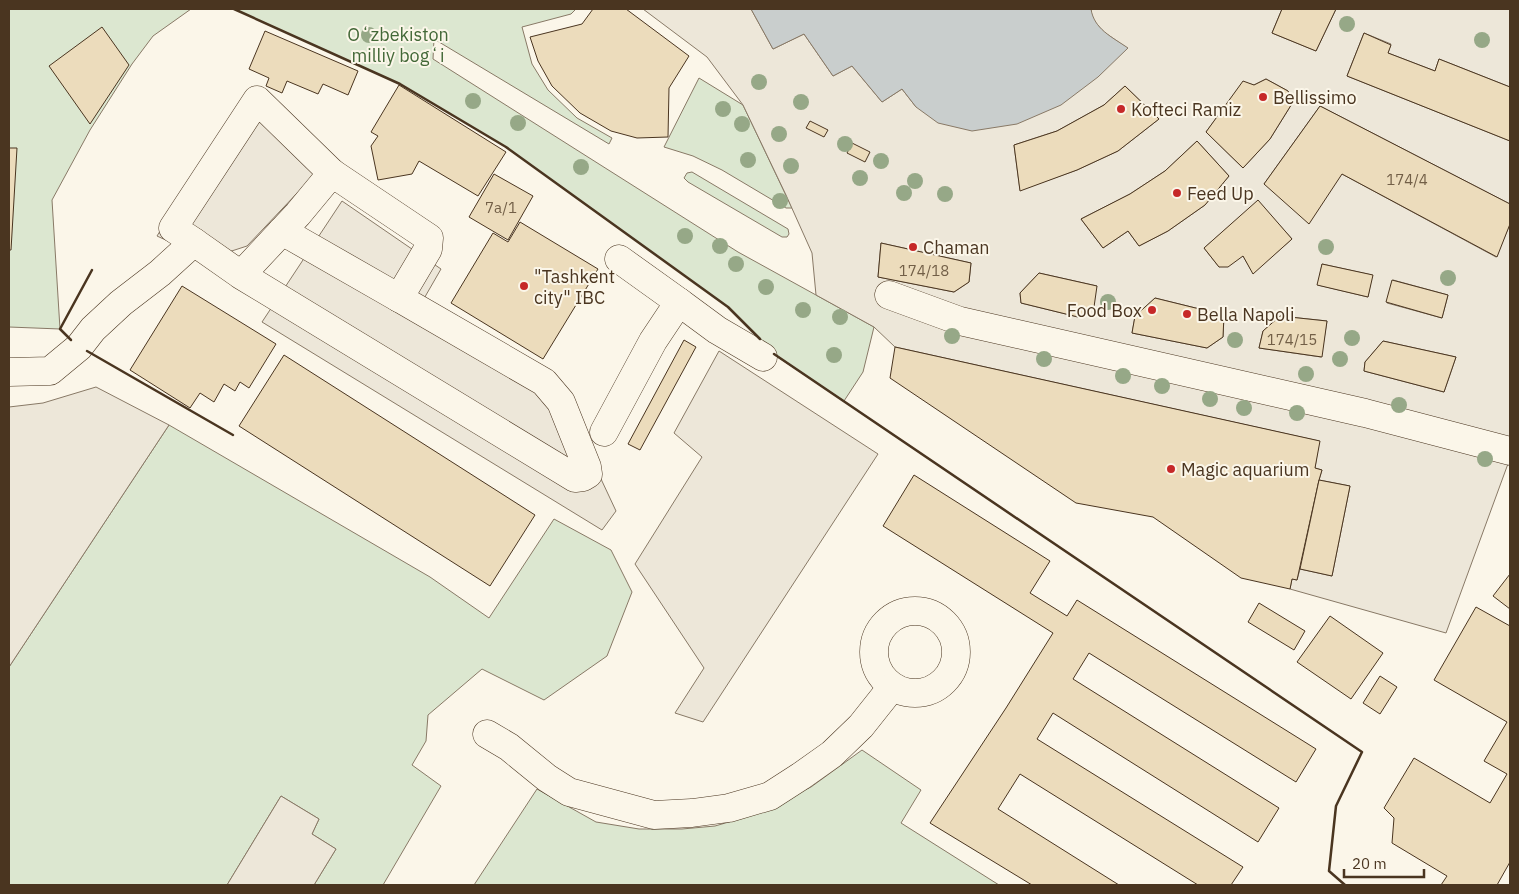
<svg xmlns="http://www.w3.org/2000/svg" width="1519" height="894" font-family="'IBM Plex Sans',sans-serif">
<rect width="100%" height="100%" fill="#fbf6e9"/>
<!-- green -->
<g fill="#dce7d0" stroke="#887966">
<polygon points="9,9 191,9 153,36 132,64 90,130 52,200 60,329 9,327"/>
<polygon points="234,9 576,9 571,14 522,27 532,64 548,90 577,118 612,138 609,144 434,39 433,59 738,252 874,327 863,372 844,401 776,356 728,307 506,147 400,84"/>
<polygon points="699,78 743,105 792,208 786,208 722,170 693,156 664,147"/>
<polygon points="692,172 788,229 789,234 787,237 782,237 688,182 684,178 687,173"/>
<polygon points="169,425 430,577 489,618 554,519 611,550 632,592 607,656 544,700 482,669 428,715 426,741 412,765 441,786 383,885 314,885 336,849 312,834 319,819 281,796 227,885 9,885 9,667"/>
<polygon points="862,750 921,790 901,823 999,885 474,885 537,789 596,822 639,829 682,829 715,826 746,817 811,787"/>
</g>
<!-- parking -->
<g fill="#ede7d9" stroke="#887966" fill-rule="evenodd">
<path d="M643,9H751L773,49L804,34L833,76L852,66L882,102L902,89L916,107L1127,48L1104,32L1092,19L1091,9H1282L1272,33L1316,51L1336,9H1510V87L1439,59L1435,71L1388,53L1391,44L1364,33L1347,76L1510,141V204L1320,106L1264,184L1342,174L1496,257L1510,224V461H1509L1446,633L1290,589L1292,579L1297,580L1300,569L1332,576L1350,486L1319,480L1322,470L1315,468L1319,441L895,347L874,327L816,295L812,253L786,195L743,105L707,57ZM1266,79L1288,91L1293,102L1270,139L1243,168L1206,132L1243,82L1254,85ZM1125,86L1159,119L1118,151L1077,170L1020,190L1014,145L1057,131L1104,105ZM1197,141L1229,176L1205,205L1168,231L1139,246L1128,231L1103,248L1081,219L1130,194L1165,171ZM1258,201L1292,239L1253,273L1243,256L1219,267L1204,248ZM881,243L971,263L969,282L954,292L878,277ZM1322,264L1372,275L1368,297L1318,285ZM1039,273L1097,286L1078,317L1021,303L1020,293ZM1393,280L1448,295L1442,318L1387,303ZM1155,298L1224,315L1223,337L1207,348L1132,333L1135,317ZM1280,316L1327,321L1321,357L1259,348L1263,331ZM1383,341L1456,357L1444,392L1364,371L1365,362Z"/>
<polygon points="241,102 318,171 247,246 207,259 157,236"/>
<polygon points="342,201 441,269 422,302 565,402 616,511 602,530 262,322"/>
<polygon points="719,351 878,454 703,722 675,713 704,668 635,564 702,457 674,433"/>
<polygon points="96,387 169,425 9,667 9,407 43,403"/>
<polygon points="281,796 319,819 312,834 336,849 314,885 227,885"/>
</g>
<!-- water -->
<path fill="#c9cecd" stroke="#887966" d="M751,9H1091C1094,29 1112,37 1128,48L1098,77L1061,105L1017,124L972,131L938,123L916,107L902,89L882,102L852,66L833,76L804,34L773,49Z"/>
<!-- building -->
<g fill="#ecdcbc" stroke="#4a3520">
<polygon points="593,9 626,9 689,56 669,88 668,137 637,138 611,131 580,113 552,86 538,61 530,37 582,24"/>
<polygon points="1282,9 1336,9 1316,51 1272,33"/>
<polygon points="102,27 129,65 90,124 49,66"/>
<polygon points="265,31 358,71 348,95 323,84 318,94 287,81 282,93 266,86 269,78 249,69"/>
<polygon points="1364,33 1391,45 1388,53 1435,71 1439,59 1510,87 1510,141 1347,76"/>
<polygon points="1266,79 1288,91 1293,102 1270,139 1243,168 1206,132 1243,81 1254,85"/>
<polygon points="399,85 506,152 478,196 419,161 412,174 378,180 371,146 378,136 371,132"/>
<polygon points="1125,86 1159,119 1118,151 1077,170 1020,191 1014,145 1057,131 1104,105"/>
<polygon points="1320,106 1510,204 1510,224 1497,257 1342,174 1309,224 1264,184"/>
<polygon points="810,121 828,130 824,137 806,128"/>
<polygon points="1197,141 1229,176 1205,205 1168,231 1139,246 1128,231 1103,248 1081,219 1130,194 1165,171"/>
<polygon points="852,143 870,152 865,162 847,153"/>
<polygon points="9,148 17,148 11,250 9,250"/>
<polygon points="494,174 533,196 508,240 469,217"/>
<polygon points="1258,200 1292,239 1253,274 1243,256 1228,267 1219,267 1204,248"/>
<polygon points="520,222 598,269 543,359 451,303 493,233 508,242"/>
<polygon points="881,243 971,263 969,282 954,292 878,277"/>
<polygon points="1322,264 1373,275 1368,297 1317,285"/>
<polygon points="1039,273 1097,286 1094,307 1078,317 1021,303 1020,293"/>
<polygon points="1392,280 1448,295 1442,318 1386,302"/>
<polygon points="182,286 276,344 249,388 240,382 235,391 224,384 214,402 200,393 190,408 130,370"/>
<polygon points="1155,298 1224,315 1223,337 1207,348 1132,333 1135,316"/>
<polygon points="1280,316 1327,321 1322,357 1259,348 1263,331"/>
<polygon points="684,340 696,347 640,450 628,444"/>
<polygon points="1383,341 1456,357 1444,392 1364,371 1365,362"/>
<polygon points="895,347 1320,441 1315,468 1322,470 1319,480 1297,580 1292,579 1290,589 1241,578 1153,517 1076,503 890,378"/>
<polygon points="284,355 535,515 490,586 239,426"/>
<polygon points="914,475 1050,561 1030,593 1067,616 1077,600 1316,749 1296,782 1089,653 1073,679 1279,808 1258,842 1053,713 1037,739 1243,867 1231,885 1198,885 1020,774 998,809 1119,885 1032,885 930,823 1006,708 1053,633 883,526"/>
<polygon points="1319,480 1350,486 1332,576 1300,569"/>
<polygon points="1510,574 1510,609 1493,596"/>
<polygon points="1259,603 1305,631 1294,650 1248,622"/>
<polygon points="1476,607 1510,626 1510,862 1497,885 1441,885 1447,876 1392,843 1394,818 1384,808 1414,758 1490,803 1507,774 1484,761 1507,722 1434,680"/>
<polygon points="1330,616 1383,653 1351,699 1297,662"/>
<polygon points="1380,676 1397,687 1380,714 1363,703"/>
</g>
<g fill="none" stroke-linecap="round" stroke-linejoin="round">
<defs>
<g id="minor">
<polyline points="282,231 399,298"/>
<polyline points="194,242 173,228 257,100 332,173"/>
<polyline points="619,259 679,302"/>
<polyline points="889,295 960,321 1365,413 1510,451"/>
<polyline points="9,372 50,371 79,347 93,329 121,303 160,273 194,242 241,275 298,214 332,173 429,238 428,249 399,298 544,382 561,402 587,467 588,474 583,477 575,478 241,275"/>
<polyline points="604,432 653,341 679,302 717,330 763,357"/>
<circle cx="915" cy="652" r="41"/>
<polyline points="487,734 509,747 547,778 569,792 654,815 692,813 729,808 770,796 801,776 832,754 861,726 892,687"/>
</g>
</defs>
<!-- minor casing -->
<use href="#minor" stroke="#4a3520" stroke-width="29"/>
<!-- minor -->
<use href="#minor" stroke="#fbf6e9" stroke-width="28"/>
<!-- wall -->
<g stroke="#4a3520" stroke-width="2.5">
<polyline points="234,9 400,84 506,147 728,307 760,339"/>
<polyline points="71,340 60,329 92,270"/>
<polyline points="87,351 233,435"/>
<polyline points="774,354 1362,752 1336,806 1329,871 1345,885"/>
</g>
</g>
<!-- trees -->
<g fill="#96a887">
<circle cx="1347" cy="24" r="8"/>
<circle cx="369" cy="35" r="8"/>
<circle cx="1482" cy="40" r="8"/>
<circle cx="759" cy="82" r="8"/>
<circle cx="473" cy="101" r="8"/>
<circle cx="801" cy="102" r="8"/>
<circle cx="723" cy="109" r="8"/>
<circle cx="518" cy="123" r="8"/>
<circle cx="742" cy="124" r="8"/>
<circle cx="779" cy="134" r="8"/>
<circle cx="845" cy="144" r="8"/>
<circle cx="748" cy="160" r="8"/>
<circle cx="881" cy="161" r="8"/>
<circle cx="791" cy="166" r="8"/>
<circle cx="581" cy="167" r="8"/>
<circle cx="860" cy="178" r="8"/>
<circle cx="915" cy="181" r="8"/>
<circle cx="904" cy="193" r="8"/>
<circle cx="945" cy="194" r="8"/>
<circle cx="780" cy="201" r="8"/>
<circle cx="685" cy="236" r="8"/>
<circle cx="720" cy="246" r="8"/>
<circle cx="1326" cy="247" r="8"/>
<circle cx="736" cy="264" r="8"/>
<circle cx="1448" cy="278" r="8"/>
<circle cx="766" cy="287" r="8"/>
<circle cx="1108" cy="302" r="8"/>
<circle cx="803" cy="310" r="8"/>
<circle cx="840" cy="317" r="8"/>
<circle cx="952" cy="336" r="8"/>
<circle cx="1352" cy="338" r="8"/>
<circle cx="1235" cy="340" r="8"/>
<circle cx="834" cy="355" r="8"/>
<circle cx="1044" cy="359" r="8"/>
<circle cx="1340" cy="359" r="8"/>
<circle cx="1306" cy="374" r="8"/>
<circle cx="1123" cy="376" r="8"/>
<circle cx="1162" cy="386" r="8"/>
<circle cx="1210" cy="399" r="8"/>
<circle cx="1399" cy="405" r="8"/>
<circle cx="1244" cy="408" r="8"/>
<circle cx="1297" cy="413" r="8"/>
<circle cx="1485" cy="459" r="8"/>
</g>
<!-- markers -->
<g fill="#c62828" stroke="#fbf6e9" stroke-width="2">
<circle cx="1263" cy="97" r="5"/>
<circle cx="1121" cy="109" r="5"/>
<circle cx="1177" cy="193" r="5"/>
<circle cx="913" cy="247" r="5"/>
<circle cx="524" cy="286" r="5"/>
<circle cx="1152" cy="310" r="5"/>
<circle cx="1187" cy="314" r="5"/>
<circle cx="1171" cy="469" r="5"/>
</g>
<g text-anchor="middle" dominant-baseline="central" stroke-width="4" stroke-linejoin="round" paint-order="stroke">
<!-- number labels -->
<g font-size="15" fill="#725f47">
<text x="1407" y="179">174/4</text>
<text x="501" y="207">7a/1</text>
<text x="924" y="270">174/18</text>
<text x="1292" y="339">174/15</text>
</g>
<!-- park labels -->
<g font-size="18" fill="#436837" stroke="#fbf6e9">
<text x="398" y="34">Oʻzbekiston<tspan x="398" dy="21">milliy bogʻi</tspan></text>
</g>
<!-- poi labels -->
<g font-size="18" fill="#4a3520" stroke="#fbf6e9" text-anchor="start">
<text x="1273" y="97">Bellissimo</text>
<text x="1131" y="109">Kofteci Ramiz</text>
<text x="1187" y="193">Feed Up</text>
<text x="923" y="247">Chaman</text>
<text x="534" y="276">"Tashkent<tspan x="534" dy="21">city" IBC</tspan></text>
<text x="1142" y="310" text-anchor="end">Food Box</text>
<text x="1197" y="314">Bella Napoli</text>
<text x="1181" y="469">Magic aquarium</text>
</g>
</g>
<!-- border -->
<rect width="1519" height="894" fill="none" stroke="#4a3520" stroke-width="20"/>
<!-- scale -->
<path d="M1344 869v8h80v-8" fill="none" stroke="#4a3520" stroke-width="2.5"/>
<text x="1352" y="869" font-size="15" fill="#4a3520" stroke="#fbf6e9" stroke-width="4" paint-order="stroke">20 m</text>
</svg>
